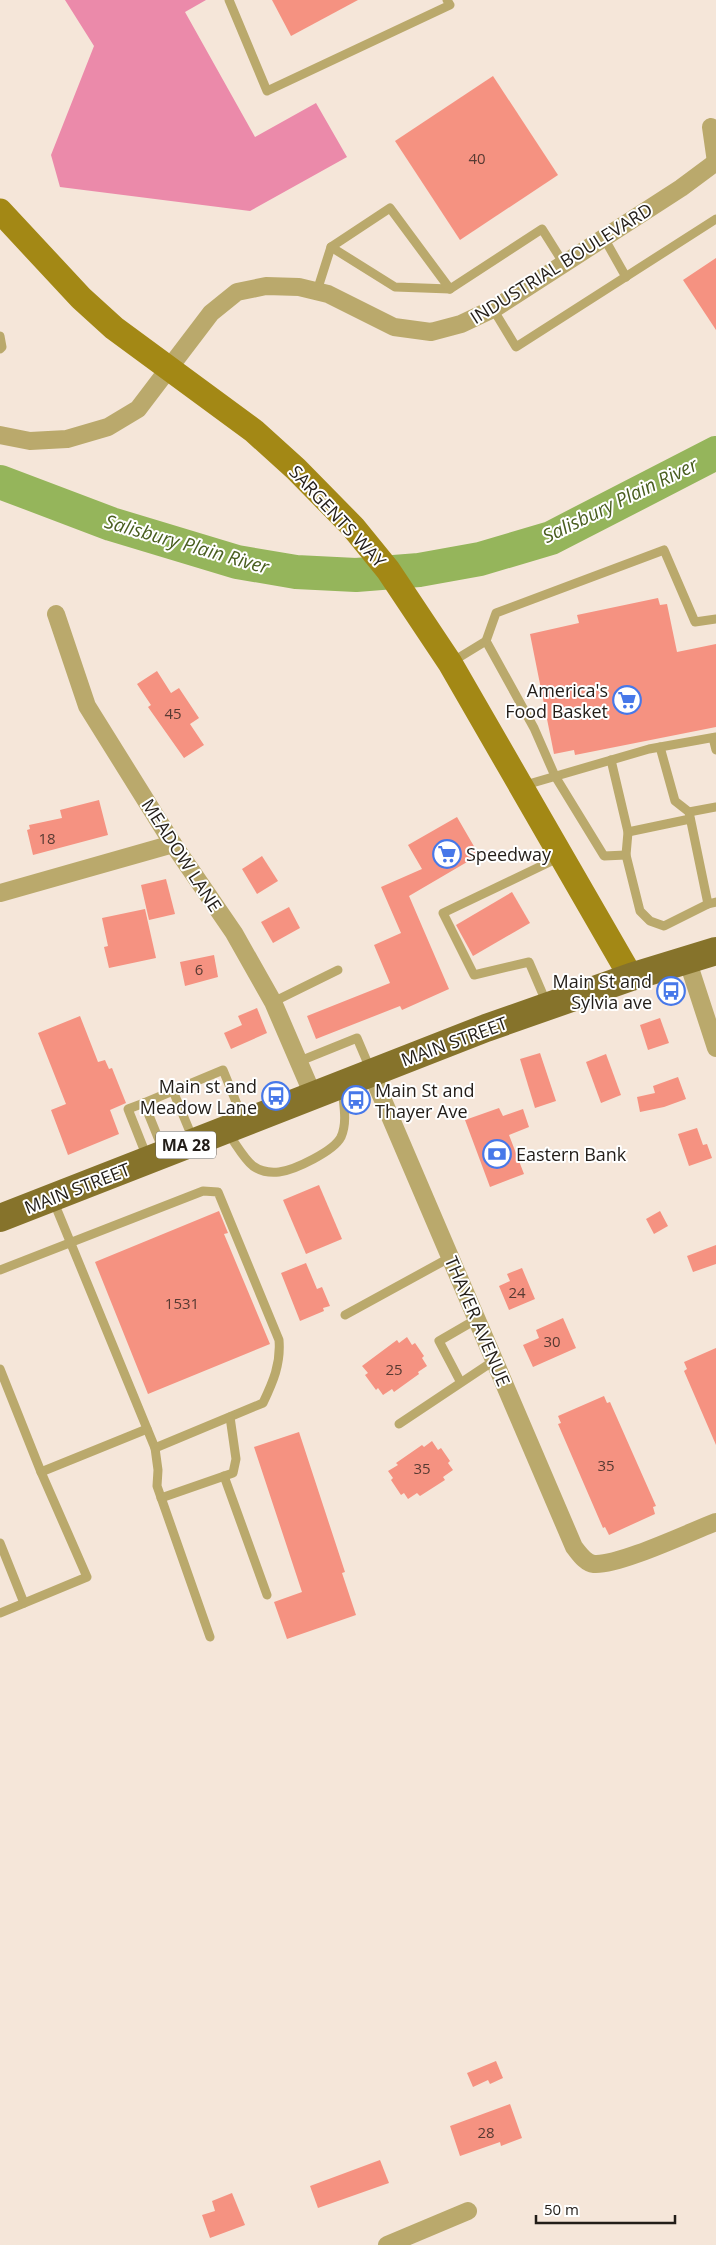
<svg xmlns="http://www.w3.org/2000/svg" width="716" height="2245" font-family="'Open Sans',sans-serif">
<rect width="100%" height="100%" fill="#f5e6d9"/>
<!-- forest -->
<polygon fill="#eb8aaa" points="65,0 206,0 185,12 255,137 316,103 347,157 250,211 60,187 51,155 94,46"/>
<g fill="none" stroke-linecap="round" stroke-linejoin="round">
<!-- river -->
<polyline stroke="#95b55b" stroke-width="34" points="0,482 111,524 237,562 296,572 356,575 419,570 480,559 551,538 716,453"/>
</g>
<!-- building -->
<g fill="#f59281">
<polygon points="272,0 358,0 291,36"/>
<polygon points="493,76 558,175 460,240 395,141"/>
<polygon points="716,258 716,330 683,280"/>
<polygon points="658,598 660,605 667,604 677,652 716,644 716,727 575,755 574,750 554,754 530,634 579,623 577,615"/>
<polygon points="157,671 171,693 179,688 199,718 190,724 204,745 184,758 148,707 151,705 137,684"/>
<polygon points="99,800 108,835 33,855 27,830 30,829 29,825 62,818 60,810"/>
<polygon points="457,817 479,855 409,896 449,989 402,1010 400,1006 316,1039 307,1016 390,983 374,945 401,933 381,887 422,869 408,845"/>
<polygon points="262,856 278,881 257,894 242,869"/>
<polygon points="166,879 175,914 149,920 141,885"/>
<polygon points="512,892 530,923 473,956 456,925"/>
<polygon points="289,907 300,928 273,943 261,922"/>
<polygon points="145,909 156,958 109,968 104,947 108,946 102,918"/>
<polygon points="214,955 218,977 185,986 180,962"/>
<polygon points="257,1008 267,1033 231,1049 224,1033 242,1025 238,1016"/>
<polygon points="80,1016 98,1062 105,1060 109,1069 112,1068 126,1103 110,1110 119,1134 68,1155 51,1110 66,1104 38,1033"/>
<polygon points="660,1018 669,1043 648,1050 640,1025"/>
<polygon points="540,1053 556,1101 535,1108 520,1059"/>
<polygon points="606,1054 621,1095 601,1103 586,1062"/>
<polygon points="678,1077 686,1099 664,1107 640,1112 637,1097 655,1093 653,1086"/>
<polygon points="499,1108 503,1116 523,1109 529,1127 509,1135 524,1174 490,1187 465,1120"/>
<polygon points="697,1128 703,1145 707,1144 712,1158 689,1166 678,1134"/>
<polygon points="319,1185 342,1239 306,1254 283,1200"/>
<polygon points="219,1211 228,1233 224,1234 270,1344 148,1394 95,1262"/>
<polygon points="660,1211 668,1226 654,1234 646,1219"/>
<polygon points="716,1245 716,1264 693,1272 687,1256"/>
<polygon points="306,1263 317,1289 322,1287 330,1306 323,1308 324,1311 300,1321 281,1273"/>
<polygon points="522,1268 535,1299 509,1310 499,1286 510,1281 507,1274"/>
<polygon points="563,1318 576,1348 533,1367 523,1345 539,1338 536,1330"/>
<polygon points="407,1337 412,1345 415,1343 424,1356 422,1358 427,1366 418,1372 419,1374 394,1392 392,1389 383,1395 378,1388 376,1390 365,1375 368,1373 362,1366 397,1340 399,1343"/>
<polygon points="716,1348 716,1445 684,1371 687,1369 684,1362"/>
<polygon points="604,1396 607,1403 610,1402 656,1506 653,1507 655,1514 609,1535 605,1527 603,1528 558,1424 561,1423 558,1416"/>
<polygon points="299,1432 345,1572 342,1573 356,1615 287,1639 274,1602 302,1592 254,1447"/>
<polygon points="432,1441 438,1450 441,1448 450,1461 448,1463 453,1470 443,1477 445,1480 420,1496 417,1493 408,1499 404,1493 401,1495 391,1480 393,1478 388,1471 398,1465 396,1463 422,1445 424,1447"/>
<polygon points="496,2061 503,2078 490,2084 488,2080 473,2087 467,2073"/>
<polygon points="510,2104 522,2138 501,2146 500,2142 460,2156 450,2126"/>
<polygon points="380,2160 389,2183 318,2208 310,2186"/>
<polygon points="232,2193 245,2225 210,2238 202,2215 215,2211 212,2201"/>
</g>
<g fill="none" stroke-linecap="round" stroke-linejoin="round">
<!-- service -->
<g stroke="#baa96c" stroke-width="9">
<polyline points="229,0 267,91 450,5 447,0"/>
<polyline points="604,238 626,277"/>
<polyline points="331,247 395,287 450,289"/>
<polyline points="317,291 331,247 390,208 450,289 542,229 564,264"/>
<polyline points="493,309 516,347 716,219"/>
<polyline points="0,336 2,347 0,349"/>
<polyline points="486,641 534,728 555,776 604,856 626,855"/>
<polyline points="450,663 486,641 496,613 664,550 695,622 716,619"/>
<polyline points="713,738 716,750"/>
<polyline points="660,747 675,801 689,812 708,904 716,902"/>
<polyline points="611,760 628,832 626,855 640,911 650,921 664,926 708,904"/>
<polyline points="522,786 649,749 716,737"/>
<polyline points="689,812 716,807"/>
<polyline points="628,832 690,819"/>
<polyline points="273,1002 338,970"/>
<polyline points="547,1004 529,962 474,975 443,913 560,857"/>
<polyline points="300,1061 357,1038 371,1071"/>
<polyline points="173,1091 193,1139"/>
<polyline points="144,1103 128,1109 147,1157"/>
<path d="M227,1132C235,1142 243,1158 253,1166C260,1171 270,1173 279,1172C295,1170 334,1151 341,1137C348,1122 343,1102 342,1087"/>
<polyline points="163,1150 144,1103 223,1070 243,1119"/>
<polyline points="53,1200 155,1448 158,1470 157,1486 210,1637"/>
<path d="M0,1270L203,1191L218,1192L279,1340C281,1364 273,1382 263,1403L155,1448"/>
<polyline points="345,1315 451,1257"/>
<polyline points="0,1369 41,1472 147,1429"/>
<polyline points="460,1381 439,1341 477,1319"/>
<polyline points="399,1424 495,1360"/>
<polyline points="224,1476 267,1595"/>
<polyline points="161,1498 233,1473 236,1459 230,1417"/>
<polyline points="0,1543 24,1603"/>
<polyline points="0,1613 87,1577 41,1472"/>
</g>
<!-- minor -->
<g stroke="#baa96c" stroke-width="18">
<polyline points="711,127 716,162"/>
<polyline points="0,435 30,441 67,439 108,427 138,409 211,313 237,292 266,286 299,287 328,294 394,327 431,332 461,324 497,307 681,188 716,162"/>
<polyline points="56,614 87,706 173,844 234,933 273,1002 313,1095"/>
<polyline points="0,893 173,844"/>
<polyline points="687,959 716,1048"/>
<path d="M371,1072L574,1547C579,1553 585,1563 594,1564C618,1566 690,1532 716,1522"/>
<polyline points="387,2245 468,2211"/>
</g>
<!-- secondary -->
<polyline stroke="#a38815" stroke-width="25" points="0,211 81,298 114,328 254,431 296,469 353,527 388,570 450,663 631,977"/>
<!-- primary -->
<polyline stroke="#86732b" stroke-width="28" points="0,1218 486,1028 631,977 716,951"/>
</g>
<!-- icons -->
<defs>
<symbol id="supermarket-ring" viewBox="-11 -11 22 22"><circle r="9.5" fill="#fff" stroke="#4778e9" stroke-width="1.5"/><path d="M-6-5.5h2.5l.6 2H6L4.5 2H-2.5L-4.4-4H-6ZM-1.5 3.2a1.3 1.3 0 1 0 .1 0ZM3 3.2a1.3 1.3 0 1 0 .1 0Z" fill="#4778e9"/></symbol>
<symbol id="bus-ring" viewBox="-11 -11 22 22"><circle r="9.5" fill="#fff" stroke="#4778e9" stroke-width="1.5"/><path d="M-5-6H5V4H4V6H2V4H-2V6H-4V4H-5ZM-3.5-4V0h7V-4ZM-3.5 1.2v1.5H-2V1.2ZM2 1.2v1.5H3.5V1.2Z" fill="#4778e9"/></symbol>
<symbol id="bank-ring" viewBox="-11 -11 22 22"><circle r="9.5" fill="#fff" stroke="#4778e9" stroke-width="1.5"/><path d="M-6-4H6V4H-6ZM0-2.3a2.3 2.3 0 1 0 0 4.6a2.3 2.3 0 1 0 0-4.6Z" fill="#4778e9"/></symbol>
</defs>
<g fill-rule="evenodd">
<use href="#supermarket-ring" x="611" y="684" width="32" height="32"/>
<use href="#supermarket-ring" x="431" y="838" width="32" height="32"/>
<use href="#bus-ring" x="655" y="975" width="32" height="32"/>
<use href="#bus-ring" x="260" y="1080" width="32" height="32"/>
<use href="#bus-ring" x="340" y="1084" width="32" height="32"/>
<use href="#bank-ring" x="481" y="1138" width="32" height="32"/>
</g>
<g text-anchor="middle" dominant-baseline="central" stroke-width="4" stroke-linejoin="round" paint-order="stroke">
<!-- number labels -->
<g font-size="15" fill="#573a32">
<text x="477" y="158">40</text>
<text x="173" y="713">45</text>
<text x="47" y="838">18</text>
<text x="199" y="969">6</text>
<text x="517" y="1292">24</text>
<text x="182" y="1303">1531</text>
<text x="552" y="1341">30</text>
<text x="394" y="1369">25</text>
<text x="606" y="1465">35</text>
<text x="422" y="1468">35</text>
<text x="486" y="2132">28</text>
</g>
<!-- shield labels -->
<rect fill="#fff" stroke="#64615d" stroke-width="1" x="156" y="1131.5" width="60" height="27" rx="4"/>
<g font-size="16" font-weight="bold" fill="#221d18">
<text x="186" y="1145">MA 28</text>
</g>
<!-- street labels -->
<g font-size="18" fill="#221d18" stroke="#fff">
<text transform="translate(561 263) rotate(-32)">INDUSTRIAL BOULEVARD</text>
<text transform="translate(338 516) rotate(47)">SARGENTS WAY</text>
<text transform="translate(182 855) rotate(57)">MEADOW LANE</text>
<text transform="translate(454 1041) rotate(-20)">MAIN STREET</text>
<text transform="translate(77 1188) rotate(-21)">MAIN STREET</text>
<text transform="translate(478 1321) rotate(67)">THAYER AVENUE</text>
</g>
<!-- poi labels -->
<g font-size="18" fill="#221d18" stroke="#fff" text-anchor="end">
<text x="608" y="690">America's<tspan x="608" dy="21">Food Basket</tspan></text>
<text x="466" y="854" text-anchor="start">Speedway</text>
<text x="652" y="981">Main St and<tspan x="652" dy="21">Sylvia ave</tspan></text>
<text x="257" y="1086">Main st and<tspan x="257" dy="21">Meadow Lane</tspan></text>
<text x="375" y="1090" text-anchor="start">Main St and<tspan x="375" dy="21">Thayer Ave</tspan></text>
<text x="516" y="1154" text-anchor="start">Eastern Bank</text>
</g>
<!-- water labels -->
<g font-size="19" font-style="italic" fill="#495e1f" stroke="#fff">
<text transform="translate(620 500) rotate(-26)">Salisbury Plain River</text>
<text transform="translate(187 544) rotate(16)">Salisbury Plain River</text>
</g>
</g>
<!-- scale -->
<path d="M536 2215v8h139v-8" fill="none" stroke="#221d18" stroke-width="2.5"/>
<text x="544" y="2215" font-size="15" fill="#221d18" stroke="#ffffff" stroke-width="4" paint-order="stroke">50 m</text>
</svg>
